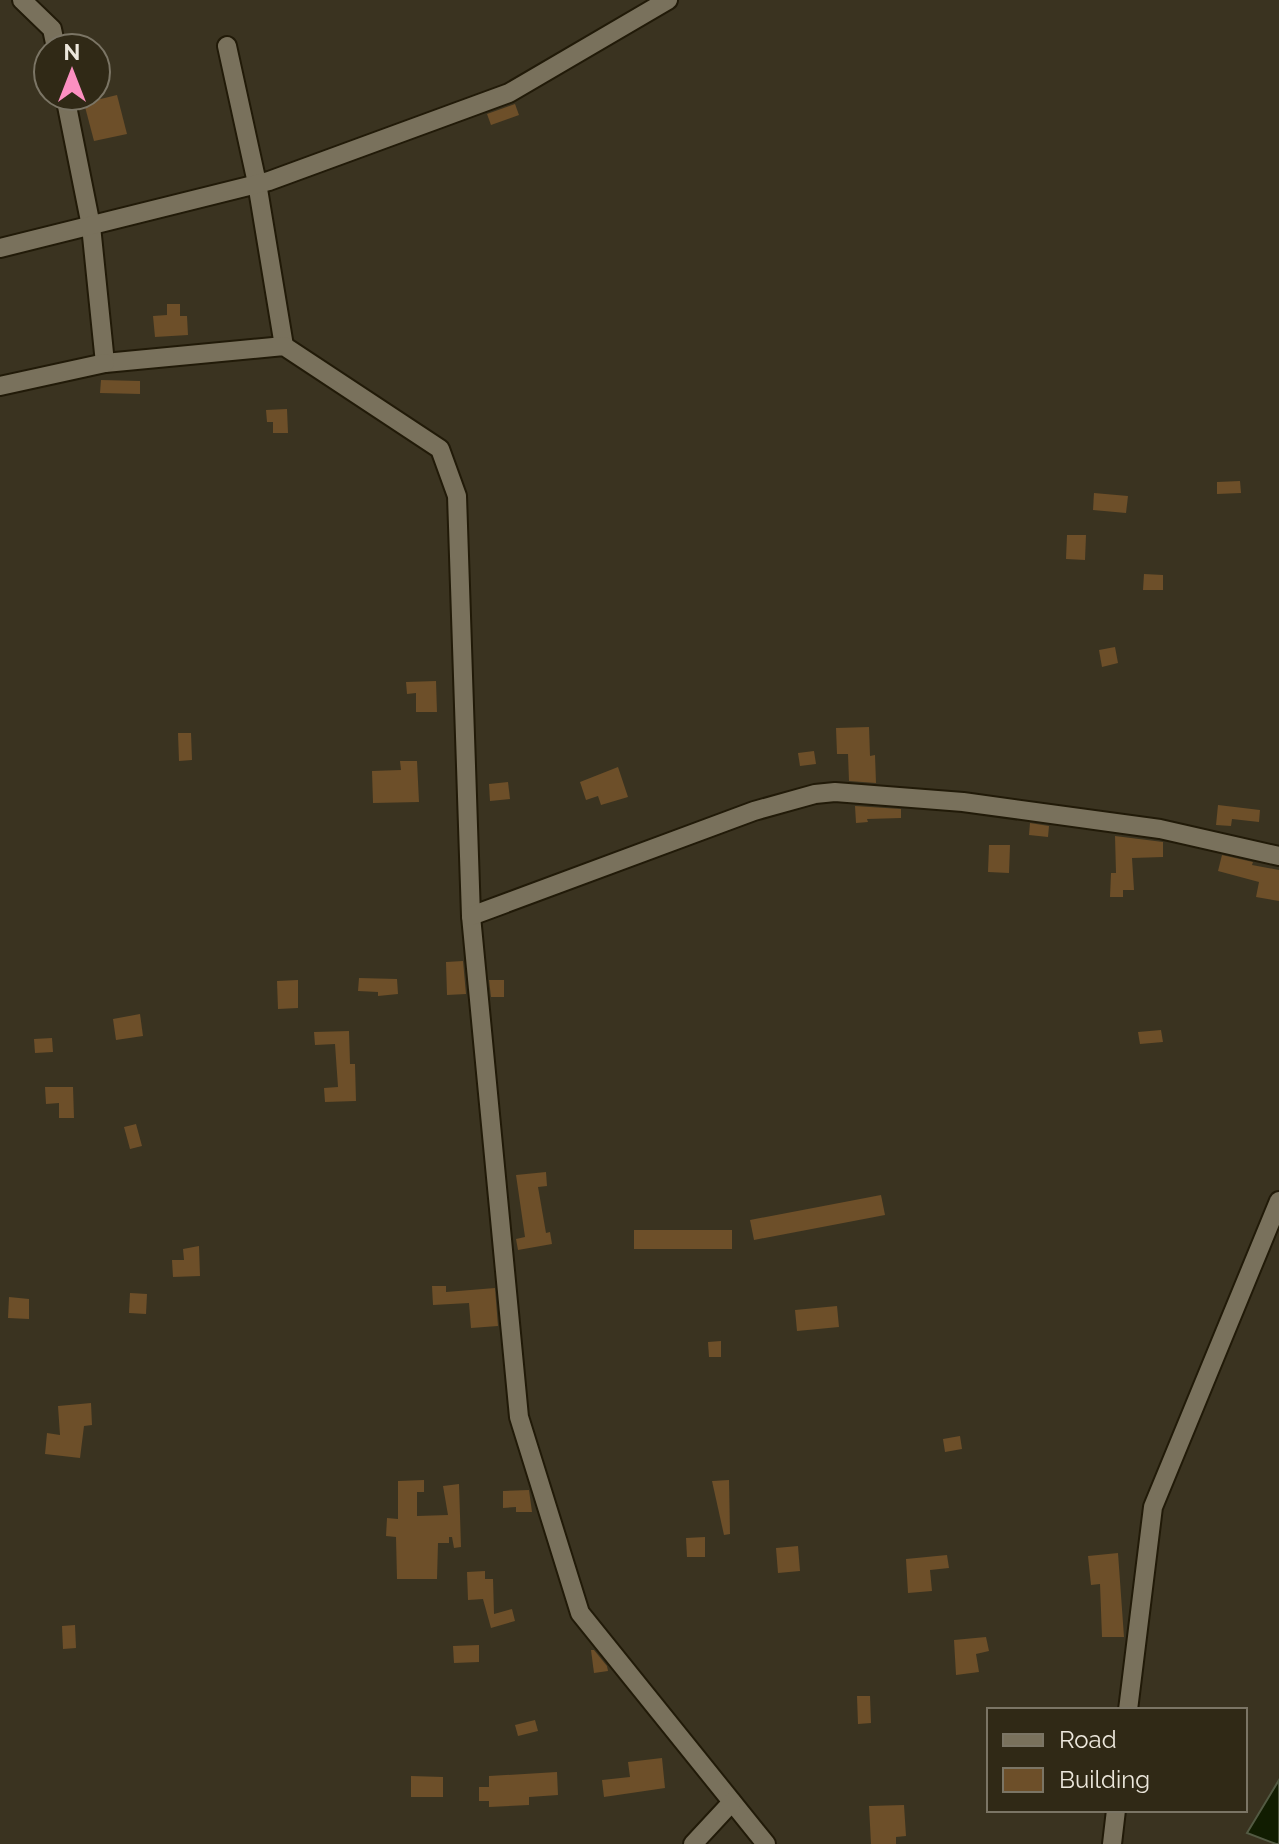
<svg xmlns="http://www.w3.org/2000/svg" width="1279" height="1844" font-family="Raleway,sans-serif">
<rect width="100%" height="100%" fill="#3a3320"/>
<!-- water -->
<polygon fill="#111d01" stroke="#535a43" stroke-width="2" points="1279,1780 1279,1844 1276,1844 1247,1833"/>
<!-- building -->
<g fill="#6d4f29">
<polygon points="117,95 127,134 94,141 84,103"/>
<polygon points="515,104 519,115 491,125 487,114"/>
<polygon points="167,304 180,304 180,316 187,316 188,335 155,337 153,316 167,315"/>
<polygon points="101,380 140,381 140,394 100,393"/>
<polygon points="287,409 288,433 273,433 273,422 267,422 266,410"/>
<polygon points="1240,481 1241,493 1217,494 1217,482"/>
<polygon points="1094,493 1128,496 1126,513 1093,510"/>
<polygon points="1067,535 1086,535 1085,560 1066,559"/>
<polygon points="1144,574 1163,575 1163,590 1143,590"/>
<polygon points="1115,647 1118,663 1102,667 1099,650"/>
<polygon points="436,681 437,712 416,712 416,693 407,694 406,682"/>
<polygon points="869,727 870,756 875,755 876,783 849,781 848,754 837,754 836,728"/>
<polygon points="178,733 191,733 192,760 179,761"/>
<polygon points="814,751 816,764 800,766 798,753"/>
<polygon points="400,761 417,761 419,802 373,803 372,771 401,770"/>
<polygon points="618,767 628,797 601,805 598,796 586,800 580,782"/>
<polygon points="508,782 510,799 490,801 489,784"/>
<polygon points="1218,805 1260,810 1259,822 1232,819 1231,826 1216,825"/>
<polygon points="855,806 901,809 901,818 867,819 868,822 856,823"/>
<polygon points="1030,823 1049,826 1048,837 1029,835"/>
<polygon points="1115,836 1163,842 1163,857 1132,858 1134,890 1123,890 1123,897 1110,897 1111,873 1116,873"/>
<polygon points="989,845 1010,845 1009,873 988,872"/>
<polygon points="1222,855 1253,862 1252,865 1279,870 1279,901 1256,897 1259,882 1218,871"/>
<polygon points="463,961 466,994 447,995 446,962"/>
<polygon points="359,978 397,979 398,994 378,996 378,992 358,991"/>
<polygon points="298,980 298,1008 278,1009 277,981"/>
<polygon points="489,980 504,980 504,997 491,997"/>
<polygon points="140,1014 143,1036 116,1040 113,1019"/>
<polygon points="1161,1030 1163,1042 1140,1044 1138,1032"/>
<polygon points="349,1031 350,1064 355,1064 356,1101 325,1102 324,1088 338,1087 335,1044 315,1045 314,1032"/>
<polygon points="52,1038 53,1052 35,1053 34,1039"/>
<polygon points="45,1087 73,1087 74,1118 59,1118 59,1103 46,1104"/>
<polygon points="136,1124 142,1146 130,1149 124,1127"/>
<polygon points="546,1172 547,1186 538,1187 546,1233 550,1232 552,1244 518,1250 516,1239 525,1237 516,1175"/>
<polygon points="881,1195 885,1215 754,1240 750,1220"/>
<rect x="634" y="1230" width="98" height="19"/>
<polygon points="199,1246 200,1276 173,1277 172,1260 184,1260 183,1249"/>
<polygon points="432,1286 446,1286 446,1292 495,1288 498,1326 471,1328 469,1303 433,1305"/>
<polygon points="130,1293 147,1294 146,1314 129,1313"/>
<polygon points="9,1297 29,1299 29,1319 8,1318"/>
<polygon points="837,1306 839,1327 797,1331 795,1310"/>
<polygon points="721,1341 721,1357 709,1357 708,1342"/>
<polygon points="91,1403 92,1425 84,1426 80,1458 45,1454 47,1433 60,1435 58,1406"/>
<polygon points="960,1436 962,1449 945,1452 943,1439"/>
<polygon points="424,1480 424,1492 417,1492 417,1516 448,1515 443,1486 459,1484 461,1547 454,1548 452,1537 449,1537 449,1543 438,1543 437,1579 397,1579 396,1537 386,1536 387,1518 398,1519 398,1481"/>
<polygon points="729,1480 730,1534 724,1535 712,1481"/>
<polygon points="529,1490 532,1512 516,1512 516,1507 503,1508 503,1491"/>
<polygon points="705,1537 705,1557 687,1557 686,1538"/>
<polygon points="798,1546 800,1571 778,1573 776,1548"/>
<polygon points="1118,1553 1124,1637 1102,1637 1100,1584 1091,1585 1088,1556"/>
<polygon points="947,1555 949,1568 930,1570 932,1591 908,1593 906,1559"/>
<polygon points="485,1571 485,1579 493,1579 494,1614 512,1609 515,1621 491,1628 483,1599 468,1600 467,1572"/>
<polygon points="75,1625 76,1648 63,1649 62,1626"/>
<polygon points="986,1637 989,1651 976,1654 979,1672 956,1675 954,1640"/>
<polygon points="479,1645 479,1662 454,1663 453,1646"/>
<polygon points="591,1650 594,1650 607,1666 608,1671 594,1673"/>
<polygon points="857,1696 870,1696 871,1723 858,1724"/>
<polygon points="535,1720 538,1731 518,1736 515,1725"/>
<polygon points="662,1758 665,1788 604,1797 602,1780 630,1777 628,1762"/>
<polygon points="557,1772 558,1795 529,1797 529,1805 489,1807 489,1801 479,1801 479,1787 489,1787 489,1776"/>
<polygon points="411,1776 443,1777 443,1797 411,1797"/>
<polygon points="904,1805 906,1836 896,1837 896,1844 871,1844 869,1806"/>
</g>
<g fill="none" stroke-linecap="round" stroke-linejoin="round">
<defs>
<g id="minor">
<polyline points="22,0 52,29 56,48"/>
<polyline points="227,46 257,183 284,346"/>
<polyline points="65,96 91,226 105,363 284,346 440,449 457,496 471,916 519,1417 580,1613 766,1844"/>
<polyline points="0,248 269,181 509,93 668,0"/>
<polyline points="0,386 105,363"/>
<polyline points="471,916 754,811 815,794 835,792 963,802 1160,829 1279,856"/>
<polyline points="1128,1710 1153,1507 1279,1201"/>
<polyline points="693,1844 732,1802"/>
<polyline points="1112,1844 1116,1810"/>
</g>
</defs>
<!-- minor casing -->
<use href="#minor" stroke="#211a08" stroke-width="22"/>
<!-- minor -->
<use href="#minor" stroke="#79715c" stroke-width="18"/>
</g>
<!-- legend -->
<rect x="987" y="1708" width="260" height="104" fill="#302916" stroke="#7b7565" stroke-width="2"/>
<rect x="1003" y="1734" width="40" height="12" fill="#79715c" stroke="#7b7565" stroke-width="2"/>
<text x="1059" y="1748" font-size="24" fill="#ece7dc">Road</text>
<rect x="1003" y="1768" width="40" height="24" fill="#6d4f29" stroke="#7b7565" stroke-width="2"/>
<text x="1059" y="1788" font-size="24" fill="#ece7dc">Building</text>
<!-- north arrow -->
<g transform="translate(72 72)"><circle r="38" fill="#302916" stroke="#7b7565" stroke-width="2"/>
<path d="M0-6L14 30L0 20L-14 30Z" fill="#fc8fc1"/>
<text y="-12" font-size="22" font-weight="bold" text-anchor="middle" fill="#ece7dc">N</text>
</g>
</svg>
